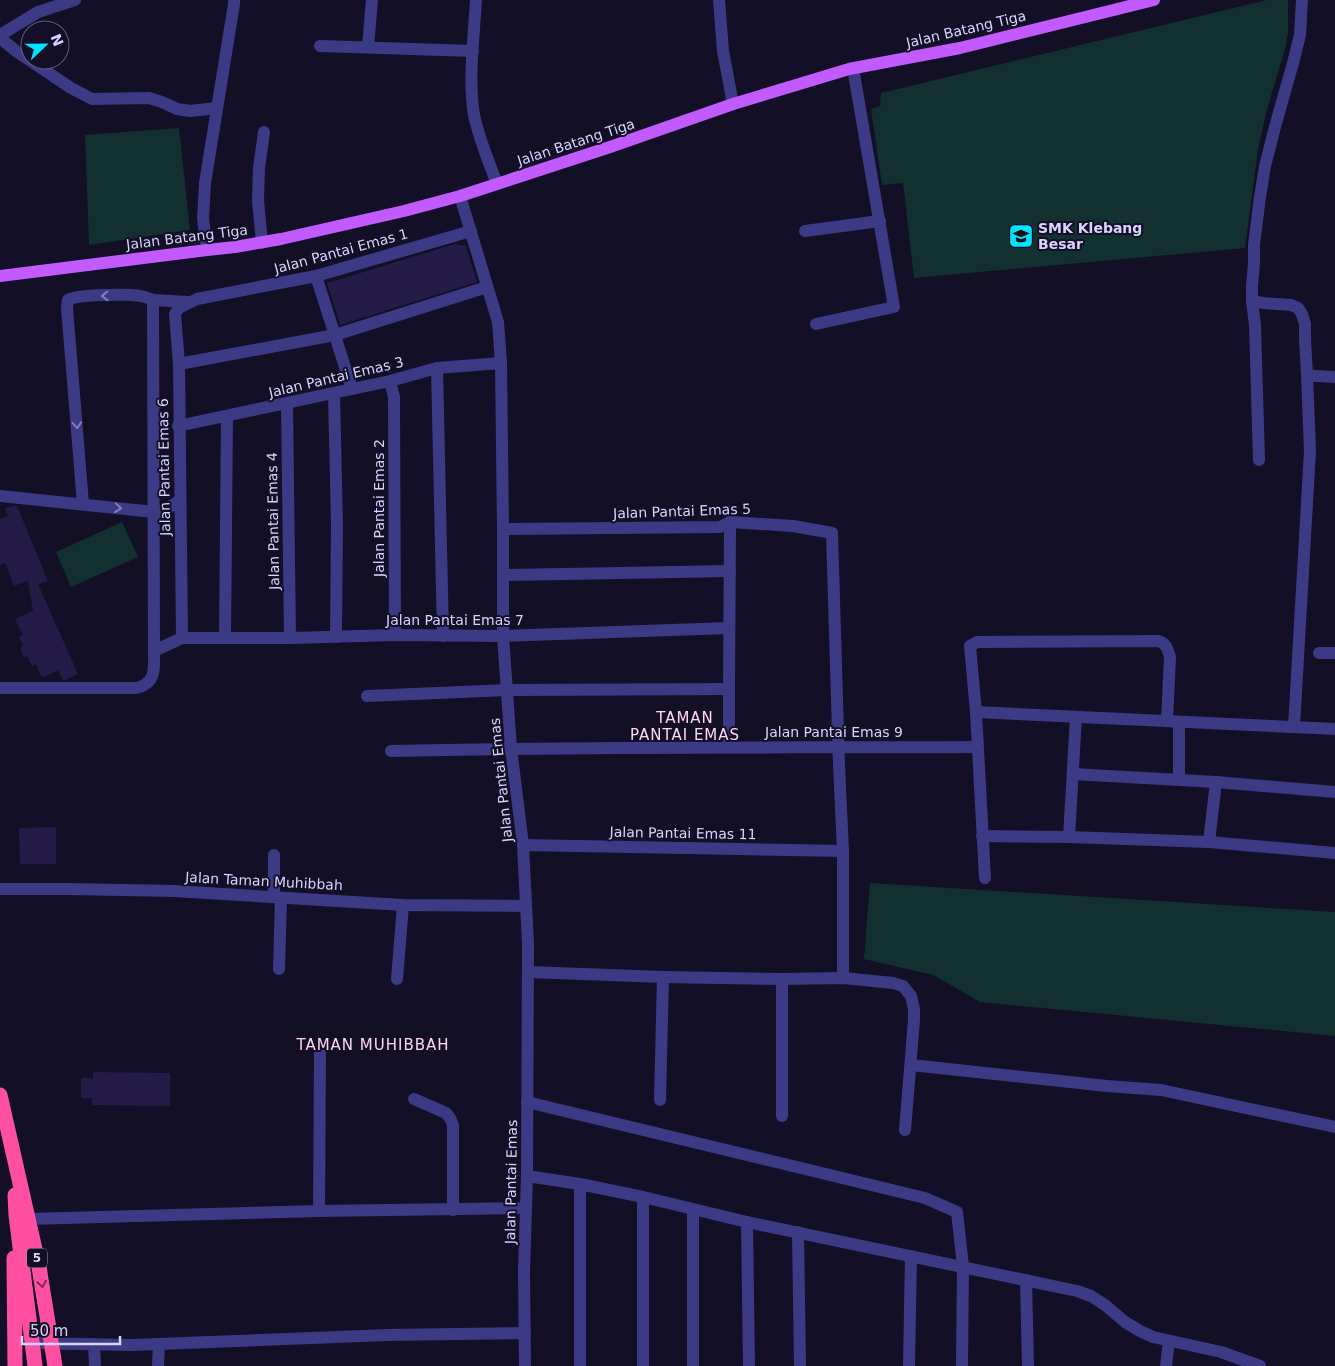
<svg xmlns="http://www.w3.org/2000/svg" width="1335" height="1366" font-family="'DejaVu Sans',sans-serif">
<rect width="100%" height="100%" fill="#130f26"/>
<!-- green -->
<g fill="#12302f">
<polygon points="1267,0 1288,0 1288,33 1285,49 1266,113 1258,150 1245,248 914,278 903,183 882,185 871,109 880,106 881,93"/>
<polygon points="179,128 190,230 89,245 85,135"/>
<polygon points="122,522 138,557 71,587 56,552"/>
<polygon points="870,883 1335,912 1335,1036 980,1002 933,975 864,959"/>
</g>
<!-- building -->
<g fill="#241b47">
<polygon points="455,244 466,246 477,282 340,325 327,283"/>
<polygon points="13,506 17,506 48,581 38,584 78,674 65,680 63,680 58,670 42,678 36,664 32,666 27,656 24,658 21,651 21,647 23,646 19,637 23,635 15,619 33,611 28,581 14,586 5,563 0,565 0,519 8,516 5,508"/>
<polygon points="56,827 56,864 20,864 19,828"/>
<polygon points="93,1072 170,1073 170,1106 92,1105 92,1098 81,1098 81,1078 93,1078"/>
</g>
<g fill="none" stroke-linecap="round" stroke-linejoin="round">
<!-- minor -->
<g stroke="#3d3a85" stroke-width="12">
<path d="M476,0C474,37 468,79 474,115C479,139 489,162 497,184"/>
<polyline points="719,0 723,51 733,104"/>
<polyline points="1302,0 1300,35 1293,63 1275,127 1265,166 1260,197 1254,245 1254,263 1252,286 1252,301 1263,303 1291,305 1298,308 1302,314 1305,324 1305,339 1307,375 1316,376 1335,377"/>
<polyline points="0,35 38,12 75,0"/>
<polyline points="0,38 16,51 71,88 92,99 149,98 162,102 177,109 190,111 217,108"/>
<polyline points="320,46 473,51"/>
<polyline points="368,47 372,0"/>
<polyline points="460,196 498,322 501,363 503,529 503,636 511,748 523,845 528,944 527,1176 524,1271 525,1366"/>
<polyline points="805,231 880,221"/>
<polyline points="262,243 258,200 259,168 264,132"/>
<polyline points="207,250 203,218 205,183 234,4 234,0"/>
<polyline points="316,276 352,389"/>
<polyline points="1252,301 1255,325 1259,460"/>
<polyline points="816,324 894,307 853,68"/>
<polyline points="179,364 335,335 487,287"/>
<polyline points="437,368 443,636"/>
<polyline points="390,381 394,397 395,635"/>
<polyline points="334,394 337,525 336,637"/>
<polyline points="287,404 290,638"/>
<polyline points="178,426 352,389 390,381 437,368 501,363"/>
<polyline points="0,496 154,512 165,510 179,501"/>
<path d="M83,504L67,308L68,300C77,294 129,294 141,296C145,297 149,298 153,300"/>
<polyline points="503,529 720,527 730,522 793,526 832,533 839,765 843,851 843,978"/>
<polyline points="503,575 730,571"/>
<polyline points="182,638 179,364 175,314 179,308 197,299 316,276 471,231"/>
<polyline points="225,638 227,416"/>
<polyline points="154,651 182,638 290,638 395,635 503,636 729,628"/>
<polyline points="1319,653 1335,653"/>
<path d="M0,688H136C157,683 154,668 154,651L153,300L189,302"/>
<polyline points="367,696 508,690 729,689"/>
<polyline points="976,712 1335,729"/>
<polyline points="1294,727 1310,451 1307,375"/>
<polyline points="729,747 729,689 730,522"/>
<path d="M391,751C586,746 782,748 977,747"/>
<polyline points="1073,774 1216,782 1335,792"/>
<polyline points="1179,779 1179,722"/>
<polyline points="982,836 1069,837 1209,842 1335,853"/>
<polyline points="1069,837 1076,717"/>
<polyline points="1209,842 1216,782"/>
<polyline points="523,845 843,851"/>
<path d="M985,878L976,712L970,646L977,642L1159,641C1167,644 1168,650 1170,657L1167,721"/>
<polyline points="0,889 70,889 174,891 403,905 526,906"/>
<polyline points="274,897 274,855"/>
<polyline points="279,969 281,898"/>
<polyline points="529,972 663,977 782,979 843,978 893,983 903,986 911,996 914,1009 914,1020 905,1130"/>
<polyline points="397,979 403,905"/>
<polyline points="911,1065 1107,1086 1161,1090 1335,1127"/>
<polyline points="414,1099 446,1113 450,1118 453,1125 453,1210"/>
<polyline points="660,1100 663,977"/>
<polyline points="527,1102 925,1198 957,1212 963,1266 962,1366"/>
<polyline points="782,1116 782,979"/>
<polyline points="527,1176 580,1184 643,1197 747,1222 1077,1291 1091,1296 1105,1305 1125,1322 1140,1331 1153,1337 1221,1352 1260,1366"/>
<polyline points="643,1197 643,1366"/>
<polyline points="693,1210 693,1366"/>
<polyline points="319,1211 320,1050"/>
<polyline points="28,1219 319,1211 526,1208"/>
<polyline points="747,1222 749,1366"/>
<polyline points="798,1232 800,1366"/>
<polyline points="1026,1280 1028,1366"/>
<polyline points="32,1343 132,1345 387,1335 525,1333"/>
<polyline points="94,1344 95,1366"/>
<polyline points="158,1366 159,1344"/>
<polyline points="580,1366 580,1184"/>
<polyline points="909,1366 911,1256"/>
<polyline points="1166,1366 1169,1341"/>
</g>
<!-- major -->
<polyline stroke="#c25bff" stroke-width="12" points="0,276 207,250 235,247 281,239 404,211 460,196 497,184 610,147 733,104 849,69 960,48 1154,0"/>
<!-- highway -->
<g stroke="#ff4fa3" stroke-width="15">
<polyline points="0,1095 39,1267 55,1366"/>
<polyline points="15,1195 16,1215 35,1366"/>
<polyline points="14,1258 15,1366"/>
</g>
</g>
<!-- one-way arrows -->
<defs><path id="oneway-chevron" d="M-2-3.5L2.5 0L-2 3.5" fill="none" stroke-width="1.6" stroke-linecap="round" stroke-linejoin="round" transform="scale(1.25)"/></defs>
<g stroke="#837fbc">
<use href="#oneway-chevron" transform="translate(105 296) rotate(178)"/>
<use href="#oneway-chevron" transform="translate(77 425) rotate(86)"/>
<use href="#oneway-chevron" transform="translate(118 508) rotate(6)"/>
</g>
<use stroke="#7d2c5e" href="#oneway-chevron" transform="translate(42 1284) rotate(81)"/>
<!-- icons -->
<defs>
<symbol id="school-square" viewBox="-11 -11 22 22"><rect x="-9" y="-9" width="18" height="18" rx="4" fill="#00e5ff" stroke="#130f26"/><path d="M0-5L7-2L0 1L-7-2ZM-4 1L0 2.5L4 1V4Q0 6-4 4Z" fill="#111"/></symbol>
</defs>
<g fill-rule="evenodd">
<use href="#school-square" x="1007" y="222" width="28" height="28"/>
</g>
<g text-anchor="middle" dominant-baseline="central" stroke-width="4" stroke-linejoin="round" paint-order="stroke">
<!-- shield labels -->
<rect fill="#130f26" stroke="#9e99be" stroke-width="1" x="27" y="1248.5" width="20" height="19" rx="4"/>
<g font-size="12" font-weight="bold" fill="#d9d4ff">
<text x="37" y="1258">5</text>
</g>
<!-- street labels -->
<g font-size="14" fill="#d9d4ff" stroke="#130f26">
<text transform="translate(966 29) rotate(-13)">Jalan Batang Tiga</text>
<text transform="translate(576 142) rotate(-18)">Jalan Batang Tiga</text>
<text transform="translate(187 237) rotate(-7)">Jalan Batang Tiga</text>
<text transform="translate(341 251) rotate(-15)">Jalan Pantai Emas 1</text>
<text transform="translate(336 377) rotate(-13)">Jalan Pantai Emas 3</text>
<text transform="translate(164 467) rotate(-91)">Jalan Pantai Emas 6</text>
<text transform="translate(379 508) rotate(-90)">Jalan Pantai Emas 2</text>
<text transform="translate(682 511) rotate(-2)">Jalan Pantai Emas 5</text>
<text transform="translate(273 521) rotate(-91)">Jalan Pantai Emas 4</text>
<text x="455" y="620">Jalan Pantai Emas 7</text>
<text x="834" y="732">Jalan Pantai Emas 9</text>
<text transform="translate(501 780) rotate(-96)">Jalan Pantai Emas</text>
<text transform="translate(683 833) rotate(1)">Jalan Pantai Emas 11</text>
<text transform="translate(264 881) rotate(3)">Jalan Taman Muhibbah</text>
<text transform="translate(511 1182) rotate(-89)">Jalan Pantai Emas</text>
</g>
<!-- poi labels -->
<g font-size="14" font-weight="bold" fill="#d9d4ff" stroke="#130f26" text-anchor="start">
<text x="1038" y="228">SMK Klebang<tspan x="1038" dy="16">Besar</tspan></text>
</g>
<!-- neighbourhood labels -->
<g font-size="15" letter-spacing="1" fill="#ffd6f0" stroke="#130f26">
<text x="685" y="718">TAMAN<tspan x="685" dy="17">PANTAI EMAS</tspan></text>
<text x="373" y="1045">TAMAN MUHIBBAH</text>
</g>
</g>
<!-- north arrow -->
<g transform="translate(45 45) rotate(68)"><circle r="24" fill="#130f26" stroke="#625e7d"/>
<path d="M0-4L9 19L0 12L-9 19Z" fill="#00e5ff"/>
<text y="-8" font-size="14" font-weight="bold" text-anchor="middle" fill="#d9d4ff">N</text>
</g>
<!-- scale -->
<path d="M22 1336v8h98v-8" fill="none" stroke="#d9d4ff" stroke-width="2.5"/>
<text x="30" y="1336" font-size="15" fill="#d9d4ff" stroke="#130f26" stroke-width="4" paint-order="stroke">50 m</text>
</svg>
